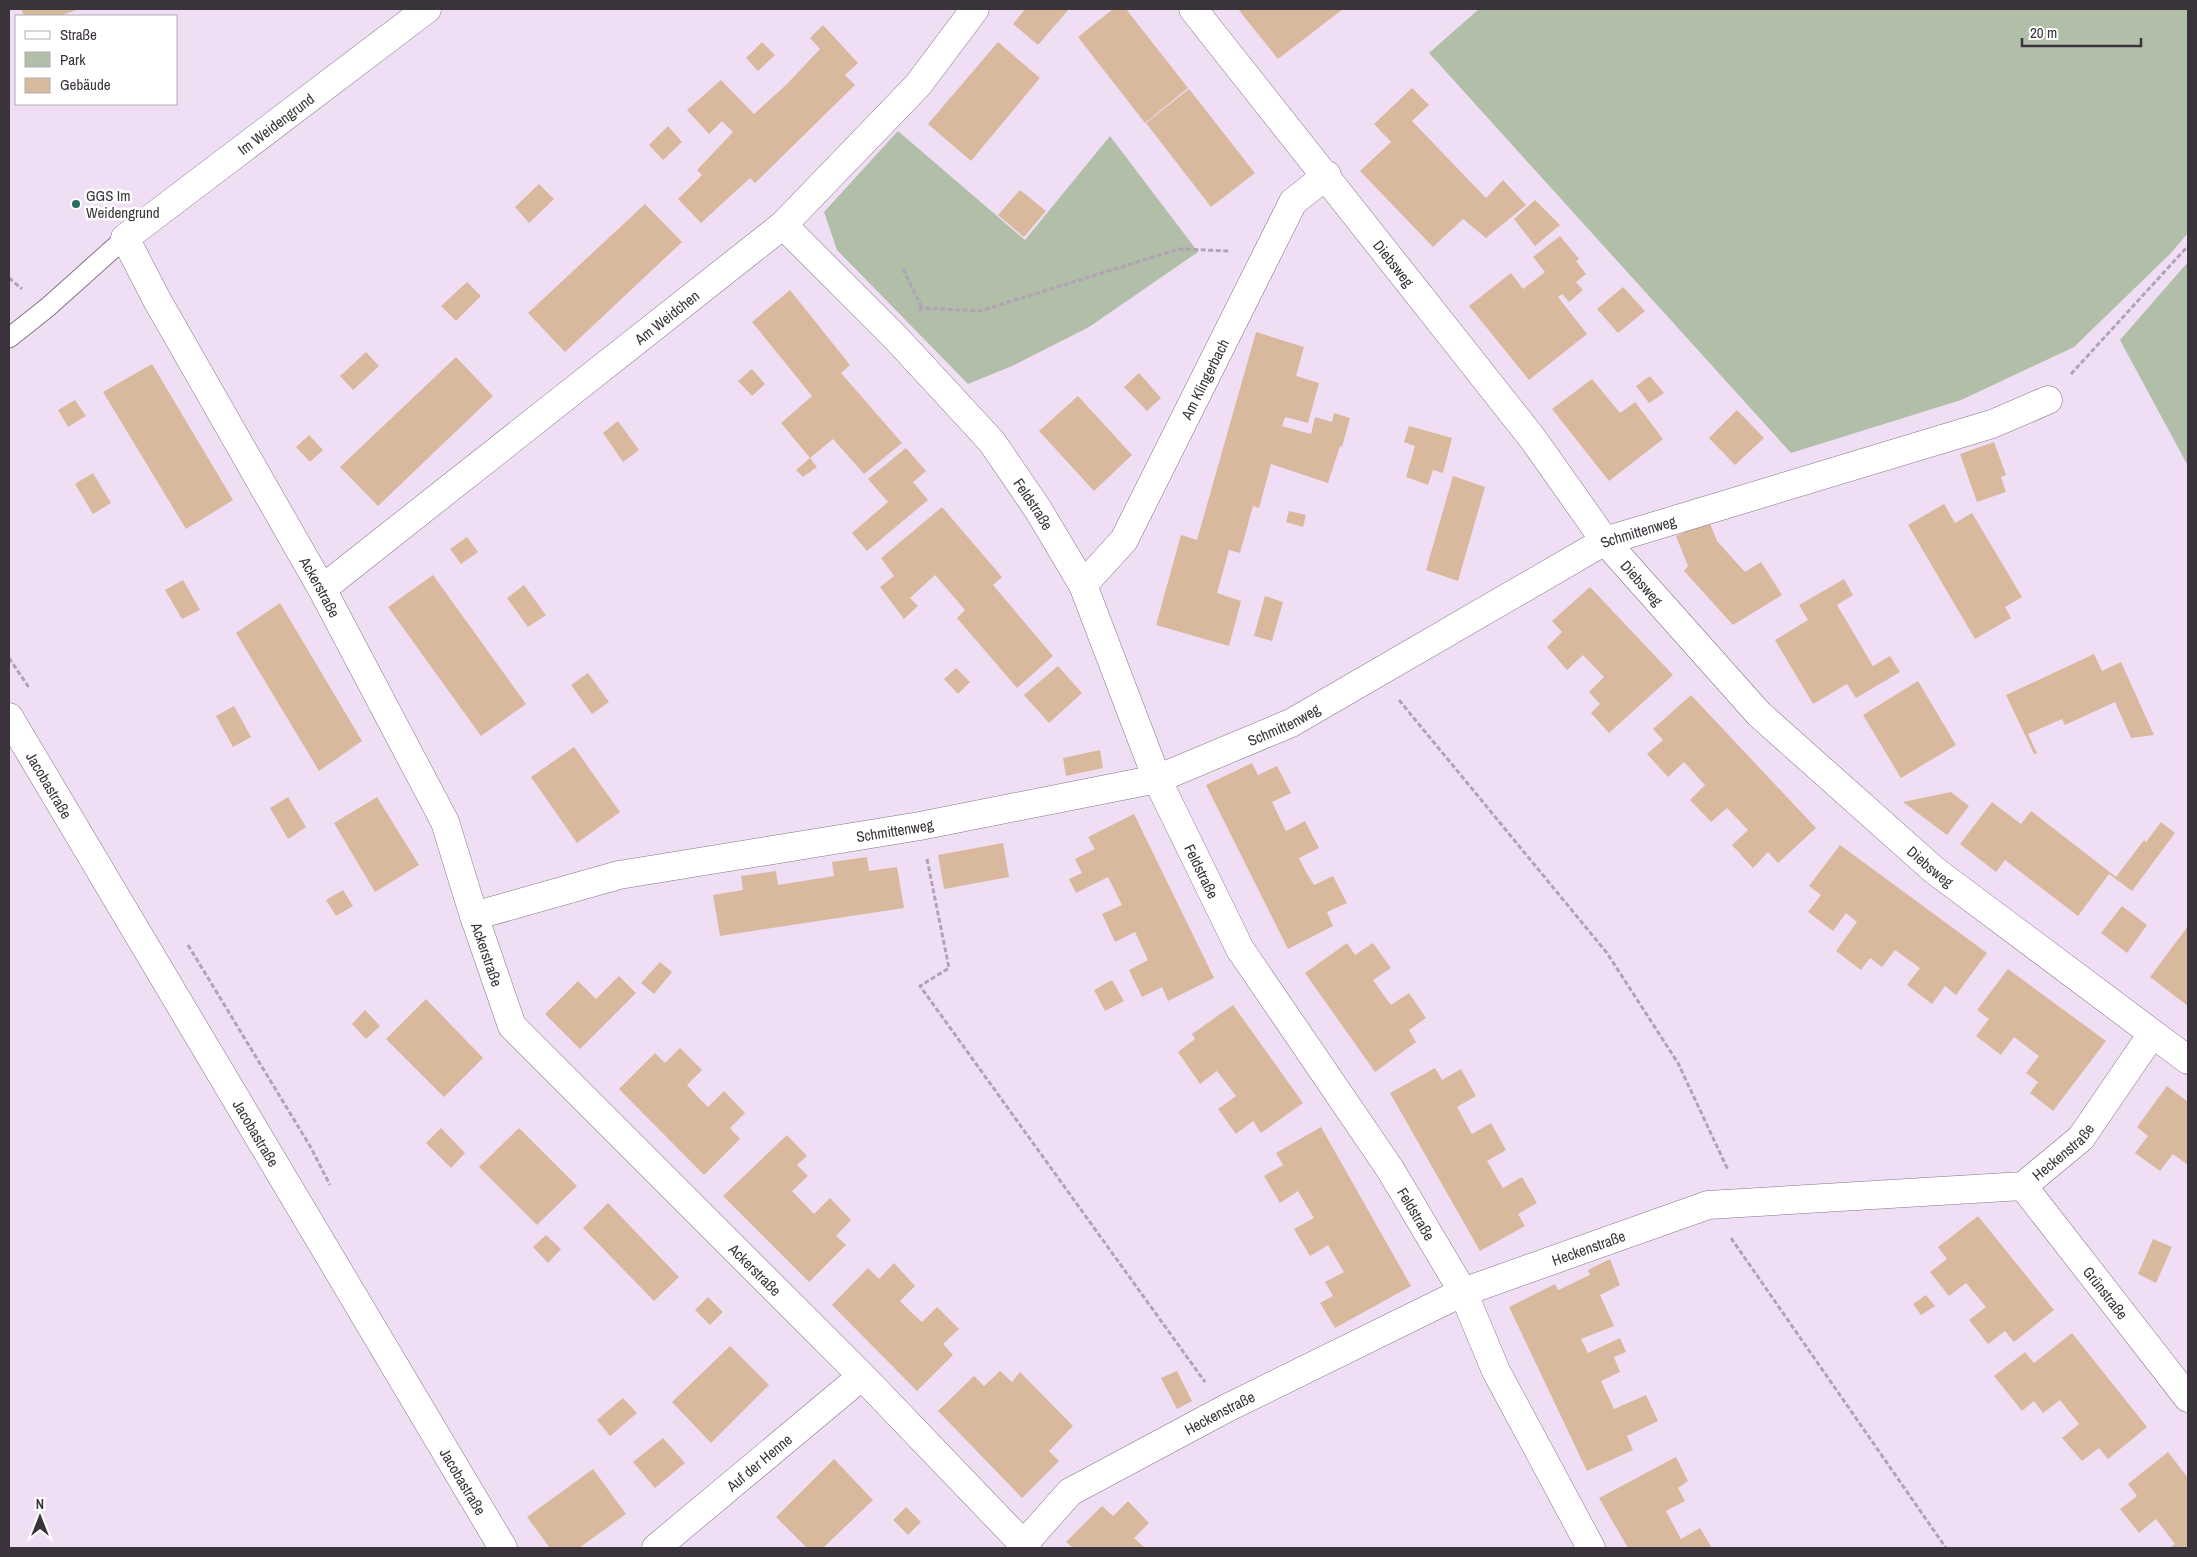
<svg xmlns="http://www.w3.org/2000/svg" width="2197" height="1557" font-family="'Archivo Narrow',sans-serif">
<rect width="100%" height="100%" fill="#f0dff4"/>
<!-- green -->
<g fill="#b1bea8">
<polygon points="1479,9 2188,9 2188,233 2170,254 2074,347 1961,400 1791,453 1429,53"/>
<polygon points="898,131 1025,240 1110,136 1198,252 1089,327 1012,366 968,384 837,250 824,212"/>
<polygon points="2188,262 2188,466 2120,340"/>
</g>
<!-- building -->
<g fill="#d9b99e">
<polygon points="21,9 79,9 60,16 24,16"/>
<polygon points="1025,9 1069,9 1038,45 1013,24"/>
<polygon points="1113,9 1126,9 1188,88 1145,123 1078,37"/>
<polygon points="1238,9 1343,9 1278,59"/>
<polygon points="823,25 858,63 845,75 855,85 755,183 750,178 701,223 678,199 702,175 697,170 733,132 722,121 709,134 687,110 721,80 754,114 787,84 820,49 810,38"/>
<polygon points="762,42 775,55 758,71 746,58"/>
<polygon points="998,42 1040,78 971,161 928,124"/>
<polygon points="1412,88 1429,105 1412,121 1486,198 1503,180 1526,205 1486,238 1463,219 1433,247 1360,171 1391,142 1374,124"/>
<polygon points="1189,89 1255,173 1211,207 1146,123"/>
<polygon points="668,126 682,142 663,160 649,145"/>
<polygon points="539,184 554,199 529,223 515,207"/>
<polygon points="1020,190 1046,211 1024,237 998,215"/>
<polygon points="1535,200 1560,225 1535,246 1514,219"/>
<polygon points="645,204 682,242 565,352 528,313"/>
<polygon points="1560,236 1579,259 1576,261 1586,274 1576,282 1583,290 1569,302 1562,294 1558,297 1587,334 1529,380 1469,306 1511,273 1523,289 1545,272 1533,257"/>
<polygon points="467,282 481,296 456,321 441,306"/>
<polygon points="1623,287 1645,311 1618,333 1597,309"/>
<polygon points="790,290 850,365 841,373 902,443 864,474 833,439 810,458 781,423 812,396 752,322"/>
<polygon points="1256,332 1304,347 1296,376 1319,383 1308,423 1285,417 1282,426 1311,434 1315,417 1332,422 1334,413 1350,418 1342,447 1340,446 1328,483 1271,464 1259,508 1253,506 1240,553 1229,550 1217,593 1241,601 1229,646 1156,625 1181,535 1197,540"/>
<polygon points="366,352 379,366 353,390 340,376"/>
<polygon points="456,357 493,396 378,506 340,467"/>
<polygon points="152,364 233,500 186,529 103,392"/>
<polygon points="752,369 765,384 752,396 738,381"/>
<polygon points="1139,373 1161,398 1147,411 1124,387"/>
<polygon points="1650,376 1664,393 1649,403 1636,386"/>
<polygon points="1592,379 1620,413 1635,402 1663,439 1609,481 1552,409"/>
<polygon points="1078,396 1132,455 1094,491 1039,431"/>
<polygon points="75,400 86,416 68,427 58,410"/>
<polygon points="1737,410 1764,438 1735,465 1709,438"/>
<polygon points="618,421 639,450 623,462 603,433"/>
<polygon points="1409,426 1452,438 1443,473 1433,470 1428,485 1406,477 1415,446 1404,442"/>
<polygon points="309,435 323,450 310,462 296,447"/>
<polygon points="1994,442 2006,475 2001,477 2006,492 1977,502 1960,454"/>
<polygon points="906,448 926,471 913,482 928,500 867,551 852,533 888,502 868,479"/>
<polygon points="810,458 817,467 803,477 796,470"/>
<polygon points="93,473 111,503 93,514 75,484"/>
<polygon points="1453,476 1485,487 1458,581 1426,570"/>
<polygon points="1944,504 1955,523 1972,513 2022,597 2005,607 2011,618 1975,639 1908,525"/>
<polygon points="942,507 1002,577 993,585 1053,656 1017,688 957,618 965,610 935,575 910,598 918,606 904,619 880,587 894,576 881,558"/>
<polygon points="1289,511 1306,515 1303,527 1286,522"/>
<polygon points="1709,521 1717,541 1745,572 1761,562 1782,595 1733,625 1684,571 1688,566 1676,536"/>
<polygon points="467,537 478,552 461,564 450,549"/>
<polygon points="433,575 526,704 481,736 388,607"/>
<polygon points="1844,579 1853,595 1837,605 1873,666 1890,656 1900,672 1856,698 1847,684 1813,704 1775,640 1808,620 1799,605"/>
<polygon points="183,580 200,610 182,619 165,590"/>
<polygon points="524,585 546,615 528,627 507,598"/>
<polygon points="1590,587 1673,675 1609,733 1591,713 1600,704 1589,692 1604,677 1583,655 1567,670 1547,647 1562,632 1552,621"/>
<polygon points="1265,596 1283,602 1272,641 1254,636"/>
<polygon points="280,603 362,741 319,771 236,633"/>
<polygon points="2094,654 2102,671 2121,662 2154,735 2131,738 2115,702 2065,725 2062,719 2028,734 2037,753 2034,754 2006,695"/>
<polygon points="1058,666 1082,693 1049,723 1024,695"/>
<polygon points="956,668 970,682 958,694 944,679"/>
<polygon points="588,673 609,702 592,714 571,685"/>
<polygon points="1918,681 1956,745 1901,778 1863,715"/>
<polygon points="1691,695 1816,828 1778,863 1768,852 1753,868 1732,845 1748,830 1727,808 1711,822 1690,800 1705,785 1684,762 1668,777 1647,754 1663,740 1653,729"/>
<polygon points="234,706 251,737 233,747 216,716"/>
<polygon points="574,747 620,812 577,843 531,777"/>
<polygon points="1100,750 1103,768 1066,776 1063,758"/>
<polygon points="1252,763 1258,775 1277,766 1291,793 1272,802 1286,831 1305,821 1319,848 1299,858 1306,872 1314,885 1333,876 1347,903 1327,912 1333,926 1288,949 1206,785"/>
<polygon points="1951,792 1969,806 1947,835 1903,802"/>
<polygon points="288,797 306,827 288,839 270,808"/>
<polygon points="377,797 419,865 375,892 334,823"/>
<polygon points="1992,802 2021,824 2031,811 2116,877 2144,840 2146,842 2161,822 2175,833 2132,891 2109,874 2078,916 2005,860 1996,872 1960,844"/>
<polygon points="1134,814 1214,978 1168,1001 1162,987 1142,997 1129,970 1148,960 1135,932 1115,942 1102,914 1122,905 1108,877 1076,893 1069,879 1082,873 1075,859 1095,849 1088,837"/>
<polygon points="1003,843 1009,877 944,889 938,855"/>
<polygon points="1840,845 1987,953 1956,995 1945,986 1932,1004 1907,985 1920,968 1895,950 1882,967 1870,958 1861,970 1836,951 1857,922 1846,913 1833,931 1808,912 1821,895 1809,886"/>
<polygon points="867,857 869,871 897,867 904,908 720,936 713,895 743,890 741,876 776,871 778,885 834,876 832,862"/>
<polygon points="343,890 353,906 336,916 326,900"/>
<polygon points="2122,906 2147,925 2127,953 2101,933"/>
<polygon points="2188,926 2188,1006 2150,977"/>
<polygon points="1347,943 1355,955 1373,943 1391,968 1373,980 1382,993 1391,1005 1409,993 1426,1018 1409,1030 1416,1042 1375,1072 1305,973"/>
<polygon points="660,962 672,972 654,994 641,983"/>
<polygon points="2008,969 2106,1041 2053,1111 2030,1093 2038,1082 2026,1073 2039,1056 2014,1037 2001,1055 1976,1036 1989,1019 1977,1010"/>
<polygon points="619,976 636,993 580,1049 545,1014 578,981 596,999"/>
<polygon points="1112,980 1124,1001 1105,1011 1094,990"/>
<polygon points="426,999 483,1058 444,1097 386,1039"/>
<polygon points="1233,1005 1303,1103 1261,1133 1253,1121 1236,1134 1218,1109 1236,1096 1217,1071 1200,1084 1178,1052 1195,1039 1192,1034"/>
<polygon points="365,1010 380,1026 366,1039 352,1024"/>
<polygon points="680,1048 702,1070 687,1085 697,1096 708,1107 724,1091 745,1113 730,1128 740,1139 704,1175 619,1089 655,1053 665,1063"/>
<polygon points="1435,1068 1442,1080 1461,1069 1476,1096 1457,1107 1464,1120 1472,1134 1491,1123 1506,1150 1487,1161 1503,1188 1522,1177 1537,1203 1518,1214 1525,1226 1480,1251 1390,1093"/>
<polygon points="2167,1086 2188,1102 2188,1165 2173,1154 2160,1171 2135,1153 2148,1136 2137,1127"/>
<polygon points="1321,1127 1411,1286 1335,1328 1320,1303 1333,1296 1325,1282 1344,1272 1328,1245 1310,1256 1294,1229 1314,1218 1306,1205 1298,1191 1280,1203 1264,1176 1283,1165 1276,1153"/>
<polygon points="441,1128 465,1153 451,1168 426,1143"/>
<polygon points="519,1128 577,1186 537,1225 479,1167"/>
<polygon points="787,1135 807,1156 797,1165 808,1176 792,1191 814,1214 830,1198 851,1220 836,1236 846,1245 809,1282 723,1196"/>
<polygon points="608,1203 679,1277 654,1301 583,1228"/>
<polygon points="1978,1216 2054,1310 2014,1342 2005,1331 1988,1344 1969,1320 1986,1307 1966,1283 1949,1296 1930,1272 1947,1259 1938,1247"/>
<polygon points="546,1235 561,1249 548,1263 533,1247"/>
<polygon points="2153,1239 2172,1247 2156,1283 2138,1274"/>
<polygon points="1610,1259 1620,1285 1600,1295 1614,1326 1581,1339 1588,1353 1620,1338 1626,1352 1614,1357 1620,1372 1601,1381 1614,1409 1646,1395 1658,1421 1627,1436 1633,1450 1587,1471 1509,1307 1555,1284 1558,1290 1590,1275 1588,1270"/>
<polygon points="894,1263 915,1286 900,1301 911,1312 922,1322 937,1307 959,1329 943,1344 953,1355 917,1391 832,1305 868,1268 879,1279"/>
<polygon points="1926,1295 1935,1306 1921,1315 1913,1304"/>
<polygon points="708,1297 723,1312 710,1325 695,1310"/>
<polygon points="2072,1333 2147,1427 2108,1459 2099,1448 2082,1461 2062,1438 2079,1424 2060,1400 2043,1413 2034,1401 2022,1411 1994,1376 2025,1352 2034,1363"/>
<polygon points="730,1346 769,1385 711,1443 672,1402"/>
<polygon points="1000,1371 1012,1382 1020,1372 1073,1426 1049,1451 1059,1461 1022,1498 938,1411 974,1376 984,1386"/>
<polygon points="1177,1371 1192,1401 1177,1409 1161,1378"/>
<polygon points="623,1398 637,1413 610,1436 597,1420"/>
<polygon points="663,1438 685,1463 655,1488 633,1462"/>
<polygon points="2168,1452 2188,1478 2188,1548 2170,1548 2175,1544 2156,1519 2139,1533 2120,1509 2137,1496 2128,1484"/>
<polygon points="1676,1457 1688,1481 1678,1488 1685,1501 1666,1511 1681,1539 1700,1528 1712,1548 1628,1548 1599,1498"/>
<polygon points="834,1459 873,1500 823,1548 807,1548 776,1517"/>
<polygon points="593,1469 626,1514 579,1548 550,1548 527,1517"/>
<polygon points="1128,1501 1149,1523 1134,1538 1145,1548 1073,1548 1066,1542 1102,1506 1113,1516"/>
<polygon points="906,1507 921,1522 908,1535 893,1520"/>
</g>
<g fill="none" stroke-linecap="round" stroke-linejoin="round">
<defs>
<polyline id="lane" points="9,338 48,307 125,238"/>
<g id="street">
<path id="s1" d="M427,9L125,238L157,300L322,589L445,822L474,916L512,1026L862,1376L1027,1548"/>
<path id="s2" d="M1193,9L1533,439L1605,541L1759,714L1934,870L2188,1060"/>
<path id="s3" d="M783,225L896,338L992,442L1039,511L1083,585L1157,779L1240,949L1390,1169L1463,1292L1496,1371L1591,1548"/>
<path id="s4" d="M1083,585L1124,540L1293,202L1327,175"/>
<path id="s5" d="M322,589L783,225L918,85L975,9"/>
<path id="s6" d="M474,916L619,875L920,826L1157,779L1291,723L1605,541L1992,424L2048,400"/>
<path id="s7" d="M2023,1186L2188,1398"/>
<path id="s8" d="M1023,1545L1070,1492L1225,1409L1463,1292L1708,1205L2023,1186L2081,1138L2152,1034"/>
<path id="s9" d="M656,1548L862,1376"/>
</g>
<g id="secondary">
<path id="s10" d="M9,717L503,1548"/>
</g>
</defs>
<!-- lane casing -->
<use href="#lane" stroke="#837487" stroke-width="21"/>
<!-- street casing -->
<use href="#street" stroke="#837487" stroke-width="29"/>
<!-- secondary casing -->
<use href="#secondary" stroke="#837487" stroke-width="29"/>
<!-- path -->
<g stroke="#b1a3b4" stroke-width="3" stroke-dasharray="5 2.5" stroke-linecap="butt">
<polyline points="903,269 922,308"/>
<polyline points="9,278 22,289"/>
<polyline points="919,311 922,308 980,311 1179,249 1230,251"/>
<polyline points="2071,374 2188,246"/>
<polyline points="9,658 30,689"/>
<polyline points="1399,700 1607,953 1678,1063 1728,1170"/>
<polyline points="927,859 949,968 920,986 1205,1382"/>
<polyline points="188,945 310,1146 330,1185"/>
<polyline points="1731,1238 1946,1548"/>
</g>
<!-- lane -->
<use href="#lane" stroke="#fff" stroke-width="19"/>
<!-- street -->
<use href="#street" stroke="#fff" stroke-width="28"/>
<!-- secondary -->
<use href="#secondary" stroke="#fff" stroke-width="28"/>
</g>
<!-- markers -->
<circle fill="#256c61" stroke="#fff" stroke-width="2" cx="76" cy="204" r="5"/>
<g text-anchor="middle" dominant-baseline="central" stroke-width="5" stroke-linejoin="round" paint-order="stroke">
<!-- street labels -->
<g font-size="15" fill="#3a333b" stroke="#fff">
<text transform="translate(276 124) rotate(-37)">Im Weidengrund</text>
<text stroke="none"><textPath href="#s2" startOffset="324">Diebsweg</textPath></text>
<text stroke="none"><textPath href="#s5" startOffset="439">Am Weidchen</textPath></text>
<text stroke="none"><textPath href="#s4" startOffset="241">Am Klingerbach</textPath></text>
<text stroke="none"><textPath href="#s3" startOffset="376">Feldstraße</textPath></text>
<text stroke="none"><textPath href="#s6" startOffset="1240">Schmittenweg</textPath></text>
<text stroke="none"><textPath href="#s2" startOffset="729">Diebsweg</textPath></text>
<text stroke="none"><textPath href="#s1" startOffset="779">Ackerstraße</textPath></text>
<text stroke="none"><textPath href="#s6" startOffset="835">Schmittenweg</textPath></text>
<text stroke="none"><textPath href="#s10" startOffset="79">Jacobastraße</textPath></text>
<text stroke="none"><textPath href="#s6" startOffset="430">Schmittenweg</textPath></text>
<text stroke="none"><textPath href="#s2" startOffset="1134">Diebsweg</textPath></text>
<text stroke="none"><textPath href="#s3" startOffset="781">Feldstraße</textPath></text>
<text stroke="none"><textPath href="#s1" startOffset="1184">Ackerstraße</textPath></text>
<text stroke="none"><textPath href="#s10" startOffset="484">Jacobastraße</textPath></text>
<text stroke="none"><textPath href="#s8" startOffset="1140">Heckenstraße</textPath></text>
<text stroke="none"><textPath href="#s3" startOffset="1186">Feldstraße</textPath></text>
<text stroke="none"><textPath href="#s8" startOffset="645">Heckenstraße</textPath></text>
<text stroke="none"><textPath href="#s1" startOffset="1604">Ackerstraße</textPath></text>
<text stroke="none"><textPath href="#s7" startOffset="135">Grünstraße</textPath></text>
<text stroke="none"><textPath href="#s8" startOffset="240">Heckenstraße</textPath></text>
<text stroke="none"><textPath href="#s9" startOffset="134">Auf der Henne</textPath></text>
<text stroke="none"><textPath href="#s10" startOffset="889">Jacobastraße</textPath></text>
</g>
<!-- poi labels -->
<g font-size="15" fill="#3a333b" stroke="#fff" text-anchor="start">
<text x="86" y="195">GGS Im<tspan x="86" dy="17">Weidengrund</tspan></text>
</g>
</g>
<!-- border -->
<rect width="2197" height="1557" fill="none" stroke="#3a333b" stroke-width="20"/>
<!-- legend -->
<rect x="15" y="15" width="162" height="90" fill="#ffffff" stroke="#b0adb1"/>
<rect x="25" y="31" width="25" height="8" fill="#ffffff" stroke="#b0adb1"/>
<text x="60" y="40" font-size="15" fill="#3a333b">Straße</text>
<rect x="25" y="52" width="25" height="15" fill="#b1bea8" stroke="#b0adb1"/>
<text x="60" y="65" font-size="15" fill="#3a333b">Park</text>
<rect x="25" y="78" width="25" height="15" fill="#d9b99e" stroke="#b0adb1"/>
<text x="60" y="90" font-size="15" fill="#3a333b">Gebäude</text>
<!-- north arrow -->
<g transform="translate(40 1517)" stroke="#ffffff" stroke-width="4" paint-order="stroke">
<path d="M0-4L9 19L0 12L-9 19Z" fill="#3a333b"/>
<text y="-8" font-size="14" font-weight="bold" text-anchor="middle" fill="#3a333b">N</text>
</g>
<!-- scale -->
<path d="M2022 38v8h119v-8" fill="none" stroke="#3a333b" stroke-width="2.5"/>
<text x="2030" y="38" font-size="15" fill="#3a333b" stroke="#ffffff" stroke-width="4" paint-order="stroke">20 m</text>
</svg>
